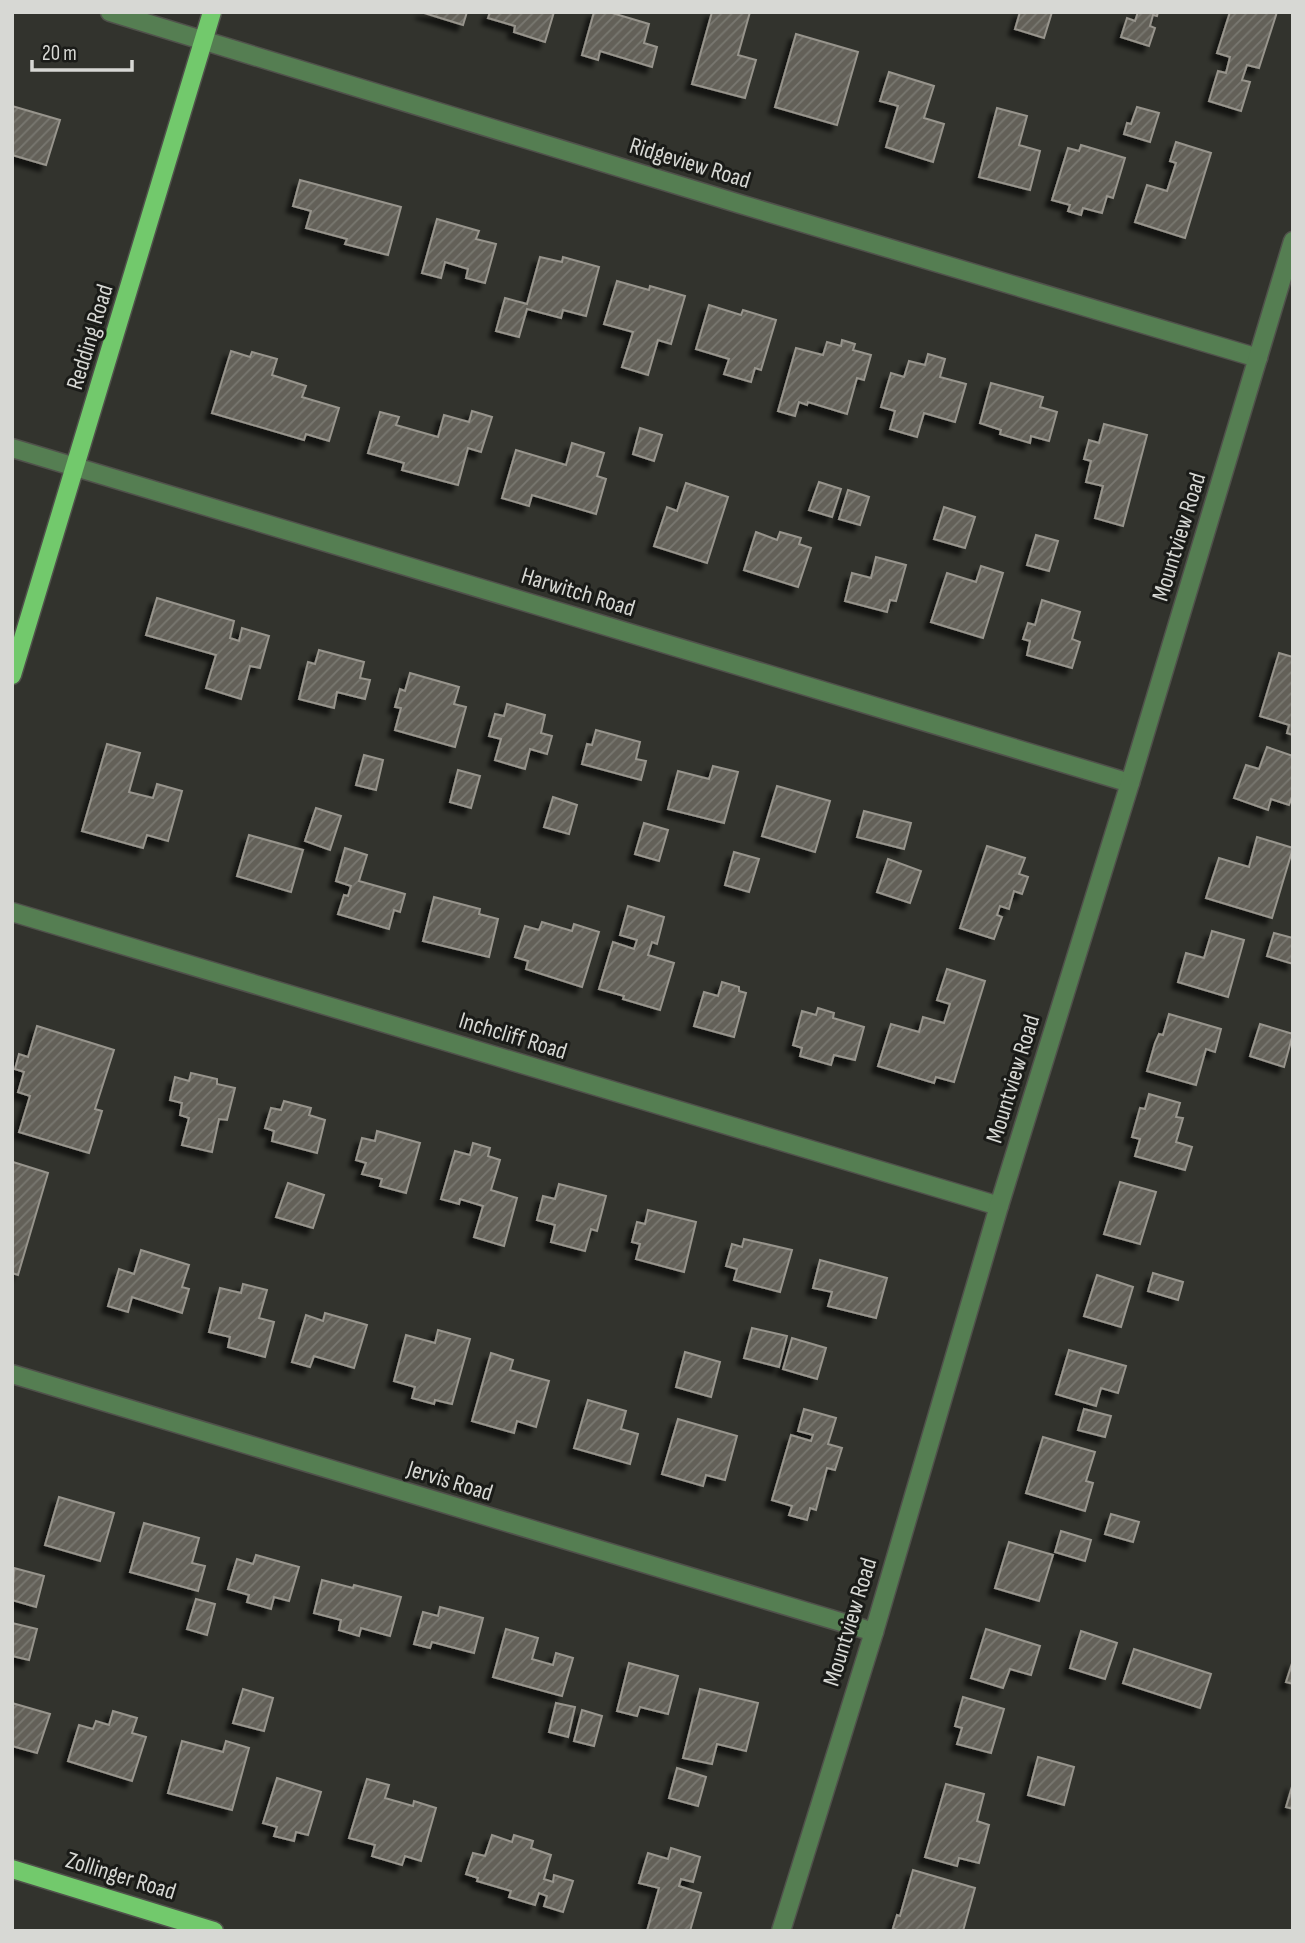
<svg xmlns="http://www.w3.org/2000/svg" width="1305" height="1943" font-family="'Sofia Sans Condensed',sans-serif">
<defs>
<pattern id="building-hatch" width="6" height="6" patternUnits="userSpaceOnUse" patternTransform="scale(1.75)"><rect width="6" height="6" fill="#636159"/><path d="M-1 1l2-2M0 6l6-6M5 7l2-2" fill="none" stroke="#797770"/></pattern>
<filter id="shadow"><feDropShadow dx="-6" dy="6" stdDeviation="2" flood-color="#0009"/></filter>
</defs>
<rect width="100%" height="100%" fill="#32332d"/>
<!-- building -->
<g fill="url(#building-hatch)" stroke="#97948c" stroke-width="2" filter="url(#shadow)">
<polygon points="421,12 467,12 463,25"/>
<polygon points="490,12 554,12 545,42 514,32 515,26 488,18"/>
<polygon points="594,12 609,12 649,24 644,43 657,47 652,67 600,51 598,60 582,55"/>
<polygon points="712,12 750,12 738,55 756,60 745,98 692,84"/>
<polygon points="1020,12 1052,12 1044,38 1015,29"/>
<polygon points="1138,12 1158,12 1157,16 1153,15 1150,26 1155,28 1149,46 1121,37 1127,18 1135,21"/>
<polygon points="1230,12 1277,12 1259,68 1247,65 1242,80 1250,82 1241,111 1209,101 1218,71 1226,73 1230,57 1217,53"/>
<polygon points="796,34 858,52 837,125 775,107"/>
<polygon points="889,72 934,86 924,118 944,124 933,162 886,147 898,106 880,101"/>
<polygon points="12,106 60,120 46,165 12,155"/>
<polygon points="1137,107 1159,113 1150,142 1124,134 1127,123 1131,124"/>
<polygon points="997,108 1027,116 1019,145 1040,151 1030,190 979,177"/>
<polygon points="1176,142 1211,153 1185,238 1135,222 1147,185 1167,191 1176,163 1170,161"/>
<polygon points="1081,145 1125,158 1113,198 1107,196 1102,213 1083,208 1081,215 1068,211 1070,205 1052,200 1068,148 1079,151"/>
<polygon points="300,180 401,207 388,255 345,244 347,239 306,228 311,211 293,206"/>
<polygon points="437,219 479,231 476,239 496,244 485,283 466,278 468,269 445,262 441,278 422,273"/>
<polygon points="540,257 562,262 563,257 599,267 586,316 563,310 561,318 527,309 519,337 496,331 505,298 527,304"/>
<polygon points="617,281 649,290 650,286 685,296 671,344 658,340 648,375 622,367 633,332 604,324"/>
<polygon points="709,305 741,315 743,310 776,320 761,370 755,368 751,382 724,374 729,359 696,349"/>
<polygon points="842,340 855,344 853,350 871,355 864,380 857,378 847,414 808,402 807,405 799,402 795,416 778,411 796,348 823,355 827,342 841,346"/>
<polygon points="231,351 250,357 252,352 277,359 272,375 306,386 302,397 339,408 329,441 306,434 304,440 212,413"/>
<polygon points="928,354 945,359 940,377 966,384 955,422 924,413 917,437 890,429 895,411 881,407 891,373 904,377 909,361 925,365"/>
<polygon points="991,383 1043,397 1040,407 1057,412 1049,441 1031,436 1030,443 1000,434 1001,430 980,423"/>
<polygon points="472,411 492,417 481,452 468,448 458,485 402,470 404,463 368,453 380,412 399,417 396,425 438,437 444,415 469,422"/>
<polygon points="1104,424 1147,435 1123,526 1095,518 1103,486 1086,482 1091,461 1084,459 1089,440 1099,443"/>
<polygon points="640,428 662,435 654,461 633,454"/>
<polygon points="572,443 604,453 597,476 606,479 596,514 532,495 529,506 502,498 516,450 566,465"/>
<polygon points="819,482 841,489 832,517 809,510"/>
<polygon points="686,483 728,497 707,563 654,546 667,507 677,511"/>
<polygon points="848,490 869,497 860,525 839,519"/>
<polygon points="944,507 975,517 965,548 934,539"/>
<polygon points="756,532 777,540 780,532 801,538 799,544 811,548 798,587 744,570"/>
<polygon points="1036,535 1058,541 1049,571 1027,565"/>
<polygon points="876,557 906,565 896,601 890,600 887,612 845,601 852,573 871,578"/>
<polygon points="981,566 1003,573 983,638 931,622 947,573 976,582"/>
<polygon points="157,598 234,621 230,638 239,641 242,628 269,636 260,668 250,666 241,699 206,688 216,655 146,635"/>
<polygon points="1042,600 1080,612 1072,639 1080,642 1072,668 1027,655 1030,641 1023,639 1028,623 1035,625"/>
<polygon points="319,650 364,662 360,678 370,680 365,699 337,692 334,708 299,699 308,662 315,664"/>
<polygon points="1279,653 1293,657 1293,735 1287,733 1289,725 1260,716"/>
<polygon points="410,673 459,687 454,704 466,707 455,747 395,730 401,708 395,707 400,689 405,691"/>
<polygon points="507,704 545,715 541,733 552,736 547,754 530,749 525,769 495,760 501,739 489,736 495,714 504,716"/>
<polygon points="596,730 640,742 636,759 646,761 641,780 582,764 587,744 592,745"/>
<polygon points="107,744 140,753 129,792 153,798 157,784 182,791 168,841 147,835 143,848 82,831"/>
<polygon points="1267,747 1293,756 1293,794 1289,805 1271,799 1268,810 1234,798 1246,765 1259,769"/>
<polygon points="364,755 383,760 376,790 356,785"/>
<polygon points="713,766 738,772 724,823 668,809 678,771 709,779"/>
<polygon points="458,770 480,776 471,808 450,802"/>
<polygon points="777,786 830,801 815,852 762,836"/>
<polygon points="553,797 577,805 569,834 544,827"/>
<polygon points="316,808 341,816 330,850 305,841"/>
<polygon points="864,811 911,823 904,849 857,837"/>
<polygon points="644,823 668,830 659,861 635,854"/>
<polygon points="249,835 303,850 291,892 237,876"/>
<polygon points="1257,837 1293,848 1272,918 1206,898 1219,858 1249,867"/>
<polygon points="987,846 1025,858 1019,874 1028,877 1022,894 1014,891 1009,909 1000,906 997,915 1002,917 994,939 960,928"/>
<polygon points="345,848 367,855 359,881 405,894 400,912 394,910 389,929 338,914 344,895 348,896 351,886 336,881"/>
<polygon points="734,852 759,859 749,892 725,885"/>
<polygon points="888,859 921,871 910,903 877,892"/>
<polygon points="434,897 480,909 479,914 498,919 489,957 423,941"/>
<polygon points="628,906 664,917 657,944 652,942 648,955 674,963 660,1010 623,999 624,996 599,989 613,942 634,949 637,940 620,935"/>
<polygon points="542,922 572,931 574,924 599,932 582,987 526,969 528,961 515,957 525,926 539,930"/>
<polygon points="1212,931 1244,940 1228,997 1178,982 1186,953 1204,958"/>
<polygon points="1274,933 1293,938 1293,964 1267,956"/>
<polygon points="947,969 985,981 954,1082 936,1077 934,1083 878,1066 891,1024 919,1032 923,1017 944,1023 950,1004 937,1000"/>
<polygon points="722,982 739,987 739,991 746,993 734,1037 694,1026 704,992 718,996"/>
<polygon points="818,1008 834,1013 833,1018 864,1027 855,1060 834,1055 831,1065 800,1056 802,1048 793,1045 802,1011 816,1015"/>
<polygon points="1169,1014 1221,1029 1215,1052 1206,1049 1196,1085 1147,1071 1155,1043 1159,1034 1163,1035"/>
<polygon points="1260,1024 1293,1034 1284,1067 1250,1056"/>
<polygon points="37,1026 114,1050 95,1109 102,1111 89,1153 19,1132 30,1096 18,1092 24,1072 15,1069 19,1054 28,1057"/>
<polygon points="191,1073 217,1079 217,1084 235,1088 227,1120 219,1119 212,1152 182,1145 189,1118 180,1115 182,1103 170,1100 175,1077 189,1081"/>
<polygon points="1149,1094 1180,1103 1176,1117 1183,1118 1176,1142 1192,1147 1185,1170 1135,1156 1140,1139 1132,1137 1140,1108 1145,1109"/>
<polygon points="284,1101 311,1108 309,1115 325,1120 317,1153 272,1141 274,1131 265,1128 271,1108 281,1110"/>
<polygon points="377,1131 420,1143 406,1193 380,1186 382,1179 362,1174 366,1163 356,1160 362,1138 375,1141"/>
<polygon points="473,1143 490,1148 488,1156 500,1160 491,1190 517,1198 504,1246 474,1237 483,1206 460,1199 459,1204 441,1199 455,1151 470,1155"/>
<polygon points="13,1162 48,1173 18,1275 12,1273"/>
<polygon points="1120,1182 1156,1192 1140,1244 1104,1234"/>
<polygon points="288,1183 324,1195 313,1228 276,1217"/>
<polygon points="559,1184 606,1196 597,1231 591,1229 585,1251 551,1242 555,1225 537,1220 543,1196 555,1199"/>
<polygon points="648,1210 696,1222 684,1272 636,1259 640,1244 632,1242 637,1222 645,1224"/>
<polygon points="744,1239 792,1250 780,1292 734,1280 737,1269 726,1266 732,1244 742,1247"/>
<polygon points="141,1250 189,1265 182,1287 189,1289 182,1313 132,1297 128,1312 108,1306 119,1269 134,1274"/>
<polygon points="820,1260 887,1278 876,1318 828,1306 832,1292 813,1288"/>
<polygon points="1153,1273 1183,1282 1178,1300 1148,1291"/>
<polygon points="1097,1275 1133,1287 1121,1327 1084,1316"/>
<polygon points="243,1284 267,1290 259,1318 274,1322 265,1357 228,1347 230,1337 209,1332 220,1288 241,1293"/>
<polygon points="325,1313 367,1325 354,1368 314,1356 310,1367 292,1362 306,1315 323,1321"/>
<polygon points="752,1328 787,1336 779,1367 744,1358"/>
<polygon points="438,1330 470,1339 452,1404 435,1400 434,1404 412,1398 415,1387 394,1381 406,1335 435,1343"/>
<polygon points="792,1338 826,1348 817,1379 783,1369"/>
<polygon points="1069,1350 1126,1366 1118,1393 1101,1388 1096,1406 1056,1394"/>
<polygon points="685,1352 720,1362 711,1397 676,1387"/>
<polygon points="491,1353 513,1360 510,1370 549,1381 536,1427 517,1421 514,1433 472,1421"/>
<polygon points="588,1400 626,1411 621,1429 638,1434 630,1464 574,1448"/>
<polygon points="804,1409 836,1418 828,1444 842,1448 835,1470 827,1468 816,1510 810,1508 807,1520 789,1515 792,1506 772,1500 791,1435 811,1441 813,1435 798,1431"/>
<polygon points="1084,1409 1111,1416 1105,1437 1078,1430"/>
<polygon points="678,1419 737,1436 725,1480 706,1475 703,1486 662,1474"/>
<polygon points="1043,1437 1095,1452 1086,1481 1093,1483 1085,1511 1026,1493"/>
<polygon points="59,1497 114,1513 100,1561 45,1545"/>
<polygon points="1111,1514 1139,1522 1133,1542 1105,1534"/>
<polygon points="144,1523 199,1538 192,1563 205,1566 198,1591 130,1572"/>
<polygon points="1061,1531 1091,1540 1085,1561 1055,1552"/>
<polygon points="1009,1542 1053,1555 1039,1601 995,1588"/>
<polygon points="256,1555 299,1567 289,1601 274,1597 271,1609 247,1602 249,1595 228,1589 237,1559 253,1564"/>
<polygon points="14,1568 44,1576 36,1607 12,1600"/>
<polygon points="322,1580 353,1588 354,1585 401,1597 390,1636 361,1628 359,1636 339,1630 341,1620 314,1613"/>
<polygon points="196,1599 215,1604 207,1635 187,1629"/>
<polygon points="440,1607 483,1618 474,1653 432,1642 430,1648 414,1644 423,1612 438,1616"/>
<polygon points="12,1623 37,1629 29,1660 12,1656"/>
<polygon points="506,1629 538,1638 532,1659 553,1665 556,1653 573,1658 562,1696 493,1677"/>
<polygon points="986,1629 1040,1646 1031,1675 1010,1669 1003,1688 971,1678"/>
<polygon points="1081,1631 1117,1643 1105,1679 1070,1668"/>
<polygon points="1134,1649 1211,1674 1200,1708 1123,1683"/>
<polygon points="1293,1660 1293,1684 1286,1682"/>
<polygon points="629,1663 678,1676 668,1714 640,1707 637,1716 617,1711"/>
<polygon points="243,1689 273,1698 264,1731 233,1723"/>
<polygon points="700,1689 758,1703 746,1751 717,1744 712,1764 683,1758"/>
<polygon points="963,1697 1004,1709 991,1753 957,1744 962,1728 955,1726"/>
<polygon points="12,1703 50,1714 37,1753 12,1746"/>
<polygon points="556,1703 575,1707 568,1737 549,1732"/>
<polygon points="582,1710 602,1716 594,1746 574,1741"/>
<polygon points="113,1711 137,1718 132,1733 146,1737 132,1781 68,1761 79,1725 93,1729 96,1721 109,1725"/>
<polygon points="182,1741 223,1752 226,1741 249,1748 232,1810 168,1793"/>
<polygon points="1038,1757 1074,1767 1064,1805 1028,1795"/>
<polygon points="677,1768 706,1777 698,1806 669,1798"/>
<polygon points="277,1778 321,1792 308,1835 296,1832 294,1841 274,1836 277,1827 263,1823"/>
<polygon points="367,1779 389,1785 385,1798 413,1806 414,1801 436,1808 421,1861 405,1856 402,1865 372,1856 375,1845 349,1838"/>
<polygon points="1293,1783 1293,1809 1286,1807"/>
<polygon points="946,1784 984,1794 977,1821 989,1825 979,1863 959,1858 957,1866 925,1857"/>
<polygon points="492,1835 512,1842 514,1835 533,1841 531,1848 551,1855 544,1879 553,1882 554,1875 573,1881 563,1912 544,1906 547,1896 539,1893 535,1905 509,1897 511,1891 477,1881 478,1878 466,1874 473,1853 485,1856"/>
<polygon points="671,1848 700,1857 693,1882 681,1879 679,1886 701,1893 690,1931 647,1931 659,1888 639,1883 648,1853 668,1859"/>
<polygon points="913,1870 975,1888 963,1931 898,1931 893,1928 897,1915 900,1916"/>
</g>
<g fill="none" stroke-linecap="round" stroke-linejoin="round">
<defs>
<g id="minor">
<polyline points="110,12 740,204 1258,358"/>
<polyline points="12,448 1130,783"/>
<polyline points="12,912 999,1206"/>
<polyline points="12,1374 874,1632"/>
<polyline points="781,1931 874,1632 999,1206 1130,783 1293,241"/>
</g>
<g id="major">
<polyline points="12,675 212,12"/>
<polyline points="12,1869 214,1931"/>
</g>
</defs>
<!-- minor casing -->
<use href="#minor" stroke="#50514b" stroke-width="21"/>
<!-- major casing -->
<use href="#major" stroke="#50514b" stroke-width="21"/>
<!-- minor -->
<use href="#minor" stroke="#557e52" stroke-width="18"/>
<!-- major -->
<use href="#major" stroke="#72c96c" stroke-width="18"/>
</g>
<g text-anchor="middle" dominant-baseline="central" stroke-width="6" stroke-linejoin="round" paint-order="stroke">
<!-- street labels -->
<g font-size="24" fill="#d7d8d4" stroke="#1a1b18">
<text transform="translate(690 163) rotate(17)">Ridgeview Road</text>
<text transform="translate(90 337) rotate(-73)">Redding Road</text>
<text transform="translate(1179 537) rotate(-73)">Mountview Road</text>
<text transform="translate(578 592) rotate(17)">Harwitch Road</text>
<text transform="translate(513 1036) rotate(17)">Inchcliff Road</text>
<text transform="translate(1013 1079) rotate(-73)">Mountview Road</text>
<text transform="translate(450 1481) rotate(17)">Jervis Road</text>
<text transform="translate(850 1622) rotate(-73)">Mountview Road</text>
<text transform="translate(121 1876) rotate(17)">Zollinger Road</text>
</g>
</g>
<!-- border -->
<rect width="1305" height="1943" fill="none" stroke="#d7d8d4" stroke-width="28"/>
<!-- scale -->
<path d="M32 60v10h100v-10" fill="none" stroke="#d7d8d4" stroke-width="3.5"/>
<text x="42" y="60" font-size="21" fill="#d7d8d4" stroke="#1a1b18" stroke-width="5" paint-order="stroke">20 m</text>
</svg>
